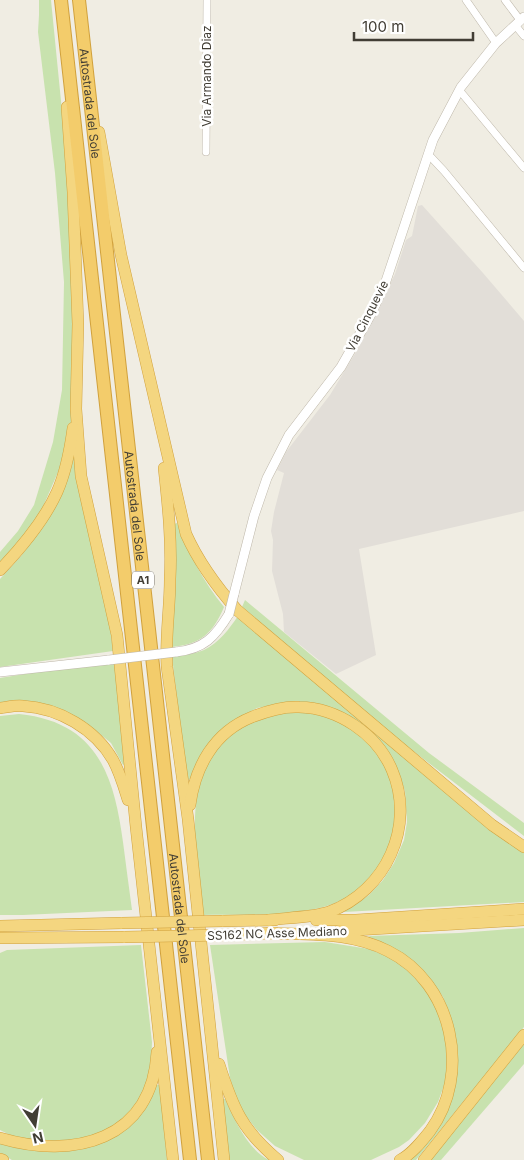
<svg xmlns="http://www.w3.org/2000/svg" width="524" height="1160" font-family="Inter,sans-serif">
<rect width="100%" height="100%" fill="#f0ede3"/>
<!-- industrial -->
<polygon fill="#e2ded8" points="422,205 483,273 524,321 524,511 359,549 376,655 336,674 284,632 283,614 272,571 273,540 271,531 274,512 284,473 277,470 286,452 330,395 356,352 395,274 406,240 412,236 418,206"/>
<!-- green -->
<g fill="#c8e2ae">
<polygon points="39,0 51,0 70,192 76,409 62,463 42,509 28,532 0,563 0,552 18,531 34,505 53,442 62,390 64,282 55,173 38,32 39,15"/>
<polygon points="76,450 110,626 113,651 0,667 0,579 21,556 39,532"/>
<path d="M177,523C190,555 202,580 224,607C213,633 201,644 172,647L174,524Z"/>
<polygon points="245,600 429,753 524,823 524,836 404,744 242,607"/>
<path d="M238,616L524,849V902L344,912L369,895L383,880L394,863L404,840L407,822L405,791L399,774L362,725L290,702L257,708L234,721L191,778L188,780L186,778L172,656C182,655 195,654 204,650C219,643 229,629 238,616Z"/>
<polygon points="115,664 125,764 123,765 111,743 95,730 70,714 0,702 0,678 56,669"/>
<path d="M284,711C306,713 329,713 349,726C402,760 413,839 365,883C360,888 354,894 348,897C309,919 248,914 203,915C197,852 176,768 240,727C253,720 270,716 284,711Z"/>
<path d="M19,714C97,722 114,775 123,842C126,865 129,888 132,910L23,915H0V716Z"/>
<polygon points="524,928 524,1027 416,1160 405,1160 436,1128 456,1048 453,1024 443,997 429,978 413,961 399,951 368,936 459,933"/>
<polygon points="325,942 369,949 391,958 410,972 433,999 448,1044 446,1080 438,1102 425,1123 409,1140 399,1147 371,1160 304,1160 275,1146 257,1130 242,1111 233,1089 230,1078 210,945"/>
<polygon points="141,945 152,1042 151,1066 145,1091 124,1119 93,1138 58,1146 22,1141 0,1130 0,953 7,950"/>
<polygon points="524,1040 524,1064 441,1160 429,1160"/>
<path d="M156,1085H160L167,1160H12L0,1153V1140C39,1160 107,1154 137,1119C146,1109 151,1097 156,1085Z"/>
<path d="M223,1099H225C235,1120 247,1149 269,1160H229Z"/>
</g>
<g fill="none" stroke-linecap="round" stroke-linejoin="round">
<defs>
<g id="minor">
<polyline points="466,0 496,43"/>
<polyline points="505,0 520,20"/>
<polyline points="515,25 524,36"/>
<polyline points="460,91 524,168"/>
<polyline points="206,152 207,0"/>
<polyline points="428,154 444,171 524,268"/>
</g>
<g id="tertiary">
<polyline points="234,594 254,516 267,478 289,435 341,367 370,316 385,284 433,140 461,87 496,43 524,17"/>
<path d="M176,652C204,649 215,637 229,614"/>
<polyline points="0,672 109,660"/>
</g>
<g id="trunk">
<polyline points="67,107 73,192 78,324 76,409 81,476 117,635 136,827 173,1160"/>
<path d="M99,132L121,255L186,534C199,563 216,586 237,610L492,825L524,847"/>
<path d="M164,468C168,505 172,542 170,579C170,609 165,638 167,667L188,819L224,1160"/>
<path d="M0,570C22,547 44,521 57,492C66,472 70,450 73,428"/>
<path d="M0,708C8,707 16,705 23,706C59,708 95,729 113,760C120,773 124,787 128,800"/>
<path d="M190,805C195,767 214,732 252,717C267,711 283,706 299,707C338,708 377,734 392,770C416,826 386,891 329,912C315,917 285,918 269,920"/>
<polyline points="316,920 356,920 524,909"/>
<polyline points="222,921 275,920"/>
<polyline points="0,926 122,923"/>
<polyline points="339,931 524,920"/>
<path d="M269,933C309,935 351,932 388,951C453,983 472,1074 430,1131C422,1141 412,1154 400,1160"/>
<polyline points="225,935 275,933"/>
<polyline points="0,938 125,937"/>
<path d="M219,1064C233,1108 242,1130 278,1160"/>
<path d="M0,1138C74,1160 152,1140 157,1052"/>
<polyline points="0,1159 3,1160"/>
<polyline points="424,1160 524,1035"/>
</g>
<g id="motorway">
<polyline points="61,0 190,1160"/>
<path id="s1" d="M79,0L208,1160"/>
</g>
</defs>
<!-- minor casing -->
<use href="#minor" stroke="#beb7a9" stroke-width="8"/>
<!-- tertiary casing -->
<use href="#tertiary" stroke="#beb7a9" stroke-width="10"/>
<!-- trunk casing -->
<use href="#trunk" stroke="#d1a13c" stroke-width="12"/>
<!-- motorway casing -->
<use href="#motorway" stroke="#d1a13c" stroke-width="14"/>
<!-- minor -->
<use href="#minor" stroke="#fff" stroke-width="7"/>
<!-- tertiary -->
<use href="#tertiary" stroke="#fff" stroke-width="9"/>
<!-- trunk -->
<use href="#trunk" stroke="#f4d680" stroke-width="11"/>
<!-- motorway -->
<use href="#motorway" stroke="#f3cc6b" stroke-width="12"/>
<defs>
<g id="tertiary-bridge">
<polyline points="229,614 234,594"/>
<polyline points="109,660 176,652"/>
</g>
<g id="trunk-bridge">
<polyline points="122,923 222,921"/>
<polyline points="125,937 225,935"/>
</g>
</defs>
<!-- tertiary-bridge casing -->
<use href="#tertiary-bridge" stroke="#beb7a9" stroke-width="10" stroke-linecap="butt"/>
<!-- trunk-bridge casing -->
<use href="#trunk-bridge" stroke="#d1a13c" stroke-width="12" stroke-linecap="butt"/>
<!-- tertiary-bridge -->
<use href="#tertiary-bridge" stroke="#fff" stroke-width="9"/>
<!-- trunk-bridge -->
<use href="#trunk-bridge" stroke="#f4d680" stroke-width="11"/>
</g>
<g text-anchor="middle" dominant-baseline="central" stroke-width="5" stroke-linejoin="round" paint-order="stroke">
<!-- shield labels -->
<rect fill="#fff" stroke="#7a7771" stroke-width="1" x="132" y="571.5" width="22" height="17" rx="4"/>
<g font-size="11" font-weight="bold" fill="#413d34">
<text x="143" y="580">A1</text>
</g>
<!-- street labels -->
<g font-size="12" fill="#413d34" stroke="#fff">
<text transform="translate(206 76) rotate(-90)">Via Armando Diaz</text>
<text stroke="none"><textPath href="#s1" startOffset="104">Autostrada del Sole</textPath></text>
<text transform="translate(367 316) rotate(-63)">Via Cinquevie</text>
<text stroke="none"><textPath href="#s1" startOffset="509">Autostrada del Sole</textPath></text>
<text stroke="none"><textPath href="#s1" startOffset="914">Autostrada del Sole</textPath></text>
<text transform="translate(277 933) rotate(-2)">SS162 NC Asse Mediano</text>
</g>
</g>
<!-- north arrow -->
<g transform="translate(35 1125) rotate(167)" stroke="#ffffff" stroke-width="4" paint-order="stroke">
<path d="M0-4L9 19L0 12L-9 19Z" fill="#413d34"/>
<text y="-8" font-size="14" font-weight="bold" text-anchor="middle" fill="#413d34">N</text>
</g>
<!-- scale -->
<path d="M354 32v8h119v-8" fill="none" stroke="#413d34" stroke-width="2.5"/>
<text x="362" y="32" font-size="15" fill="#413d34" stroke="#ffffff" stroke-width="4" paint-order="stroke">100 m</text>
</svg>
